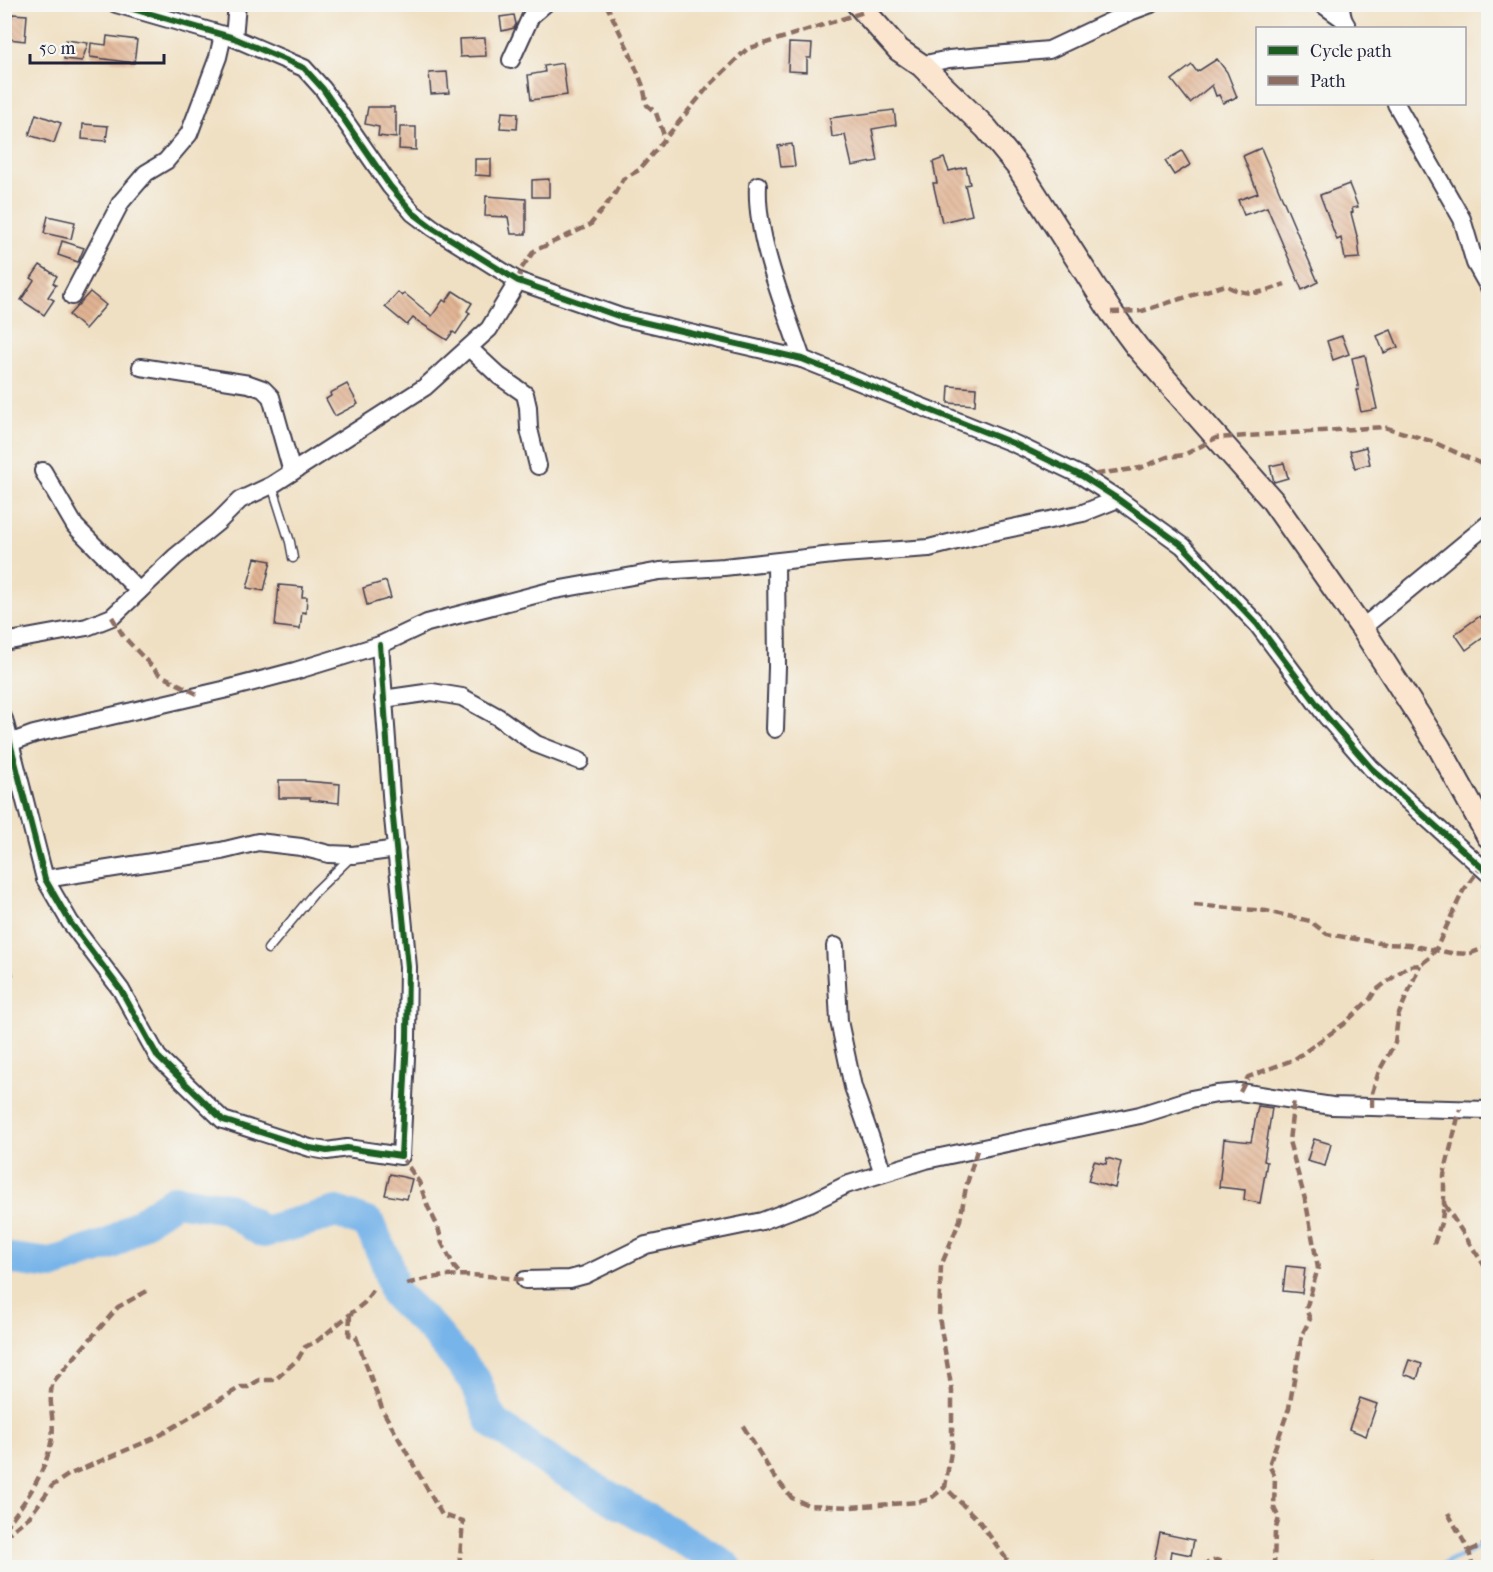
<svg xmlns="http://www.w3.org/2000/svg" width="1493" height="1572" font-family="'IM FELL French Canon',serif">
<defs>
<pattern id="building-back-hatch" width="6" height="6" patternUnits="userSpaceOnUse" patternTransform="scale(1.5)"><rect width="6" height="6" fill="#e1b493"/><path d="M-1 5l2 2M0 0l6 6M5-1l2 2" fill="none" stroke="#c19a80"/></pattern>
</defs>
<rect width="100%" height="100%" fill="#f6f6f2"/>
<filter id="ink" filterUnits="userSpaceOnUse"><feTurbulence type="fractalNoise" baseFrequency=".0167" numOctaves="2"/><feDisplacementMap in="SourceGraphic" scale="12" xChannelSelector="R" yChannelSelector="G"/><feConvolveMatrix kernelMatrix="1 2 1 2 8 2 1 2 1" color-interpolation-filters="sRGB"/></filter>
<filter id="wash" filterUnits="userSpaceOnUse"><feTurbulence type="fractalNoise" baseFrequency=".008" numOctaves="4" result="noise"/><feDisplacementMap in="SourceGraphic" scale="24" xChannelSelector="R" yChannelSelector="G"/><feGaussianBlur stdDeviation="1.35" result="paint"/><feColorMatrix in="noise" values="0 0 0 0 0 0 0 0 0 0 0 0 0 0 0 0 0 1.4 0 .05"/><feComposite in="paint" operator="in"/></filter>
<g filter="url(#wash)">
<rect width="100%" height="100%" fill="#f0e0c3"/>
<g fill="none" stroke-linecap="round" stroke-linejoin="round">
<!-- stream -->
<polyline stroke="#77b4e9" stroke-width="5" points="1436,1568 1488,1542"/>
<!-- river -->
<polyline stroke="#77b4e9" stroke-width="32" points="4,1258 51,1264 112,1243 175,1200 227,1208 263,1232 337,1212 369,1224 386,1261 395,1294 432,1329 475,1380 492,1422 551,1463 714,1558 727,1568"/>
</g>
<g id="blocks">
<!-- building -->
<g fill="url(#building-back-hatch)">
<polygon points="12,14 27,15 25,41 9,39"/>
<polygon points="514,15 516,24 514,28 502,31 500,17"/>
<polygon points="107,36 137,40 134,63 90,57 91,43 106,45"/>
<polygon points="485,38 486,56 460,57 459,39"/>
<polygon points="66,40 88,43 82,61 64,59"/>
<polygon points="789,43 812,44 811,58 807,58 807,72 788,71"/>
<polygon points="1217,59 1227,72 1237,97 1223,103 1219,95 1216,96 1212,85 1190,103 1172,80 1192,65 1197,72"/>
<polygon points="563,63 567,95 531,100 528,75 545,72 544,66"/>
<polygon points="447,72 449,93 431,94 429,73"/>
<polygon points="368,107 394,107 394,113 396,113 396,138 378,136 379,127 365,124"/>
<polygon points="894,110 896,125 872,129 878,161 852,166 845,135 832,137 830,118"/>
<polygon points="502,112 518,113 517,129 500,128"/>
<polygon points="36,114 61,123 54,143 29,135"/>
<polygon points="83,124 108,126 106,141 82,139"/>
<polygon points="400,127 416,127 416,150 399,149"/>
<polygon points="792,144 795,166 781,167 778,146"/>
<polygon points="1261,148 1318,282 1302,290 1267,207 1244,215 1238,200 1258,193 1243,156"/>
<polygon points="1182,151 1190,165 1174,175 1165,161"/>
<polygon points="944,158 949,171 966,167 970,184 965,185 972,215 942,222 933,183 937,183 933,162"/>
<polygon points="475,159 491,159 491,176 475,175"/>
<polygon points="549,179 549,197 532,197 532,180"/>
<polygon points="1349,184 1358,207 1352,208 1353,212 1351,213 1358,240 1360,258 1345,259 1341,238 1337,240 1320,195"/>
<polygon points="486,196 526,199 526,234 511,234 508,217 485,216"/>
<polygon points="48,216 75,222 71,239 44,233"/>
<polygon points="62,241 84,248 78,262 58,255"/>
<polygon points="40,265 57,276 53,283 56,285 48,297 54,300 44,315 21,300 34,280 31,278"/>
<polygon points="453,291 472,303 467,311 470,313 456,334 453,332 447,340 413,318 407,325 385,307 398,292 402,296 404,293 432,316 443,300 446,302"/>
<polygon points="90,292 106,305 85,329 69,315"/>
<polygon points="1391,330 1398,347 1384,353 1377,336"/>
<polygon points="1342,336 1349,354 1333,360 1327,341"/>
<polygon points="1365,355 1377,409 1361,412 1356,390 1359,390 1352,358"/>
<polygon points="347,384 358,404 335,416 326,399 331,396 330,393"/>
<polygon points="949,386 976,388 975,405 948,403"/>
<polygon points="1366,447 1370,464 1355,468 1350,451"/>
<polygon points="1284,463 1288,478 1274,482 1270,466"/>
<polygon points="255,558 271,561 264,591 247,588"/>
<polygon points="386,581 391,598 367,605 363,588"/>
<polygon points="279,585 303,587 302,597 307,597 306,613 302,612 300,629 275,626"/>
<polygon points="1480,616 1488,628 1488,634 1466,650 1455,634"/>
<polygon points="279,780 305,780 305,781 340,784 339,803 310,800 310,798 279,798"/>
<polygon points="1258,1106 1272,1108 1264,1161 1267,1162 1260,1203 1244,1200 1245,1190 1219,1187 1224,1139 1251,1142"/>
<polygon points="1314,1139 1331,1144 1325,1166 1307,1161"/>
<polygon points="1107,1158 1121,1162 1115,1188 1088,1181 1094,1161 1106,1164"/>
<polygon points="390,1174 412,1179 407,1199 385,1195"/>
<polygon points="1286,1266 1305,1268 1302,1293 1283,1291"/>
<polygon points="1409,1360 1422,1364 1417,1379 1404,1374"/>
<polygon points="1360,1398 1377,1404 1366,1436 1349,1429"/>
<polygon points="1160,1533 1194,1540 1191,1555 1171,1551 1169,1564 1154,1561"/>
</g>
</g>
</g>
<g filter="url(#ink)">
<use href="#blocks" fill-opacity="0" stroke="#413e4f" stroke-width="1.5"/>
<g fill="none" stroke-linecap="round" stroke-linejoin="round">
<defs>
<g id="lane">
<polyline points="272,485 290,542 293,558"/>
<polyline points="268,949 315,892 353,855"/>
</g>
<g id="street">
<polyline points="116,4 234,38 304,68 323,89 390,186 413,213 433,228 518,281 621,317 802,359 1015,444 1082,476 1118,499 1183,546 1257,624 1326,716 1371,768 1488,873"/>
<polyline points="1322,4 1343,19"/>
<polyline points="1340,4 1343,19 1348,28"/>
<polyline points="234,38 237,4"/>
<polyline points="511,60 531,16 545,4"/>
<polyline points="921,65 949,59 1049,50 1132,11 1151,4"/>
<polyline points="1396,104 1462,219 1475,263 1488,286"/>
<path d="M758,185C755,237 785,308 802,359"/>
<polyline points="72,296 121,202 146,173 166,161 189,134 218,57 223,35"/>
<polyline points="469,348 499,376 525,394 528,407 529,429 538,466"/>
<polyline points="141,367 249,384 263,389 271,397 292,472"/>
<polyline points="43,471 75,526 139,591"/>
<polyline points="1362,628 1488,524"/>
<polyline points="4,642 87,627 112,617 175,557 218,522 240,500 272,485 425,387 489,329 518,281"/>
<polyline points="383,699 432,692 462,697 498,717 536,744 580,761"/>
<polyline points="4,719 45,879 70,922 121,990 158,1057 223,1120 310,1148 327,1151 347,1148 401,1156 407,1038 408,967 392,808 380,645"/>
<polyline points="775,729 777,667 776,562"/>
<polyline points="4,745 34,734 223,690 295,671 380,645 427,623 550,591 660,571 724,567 842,554 929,548 988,533 1083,513 1118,499"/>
<polyline points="45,879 221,851 258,842 301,847 329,854 353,855 397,849"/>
<polyline points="835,946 839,1021 853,1087 883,1173"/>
<polyline points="525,1280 570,1279 585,1275 646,1245 762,1221 810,1203 846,1185 926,1160 1140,1115 1191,1099 1217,1094 1240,1092 1332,1106 1488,1110"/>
</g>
<polyline id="secondary" points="858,4 899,50 921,65 986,128 1018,167 1111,312 1137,347 1272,500 1362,628 1439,747 1488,836"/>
</defs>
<!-- lane casing -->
<use href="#lane" stroke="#413e4f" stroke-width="11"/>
<!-- street casing -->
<use href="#street" stroke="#413e4f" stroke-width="20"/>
<!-- secondary casing -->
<use href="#secondary" stroke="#413e4f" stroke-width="26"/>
<!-- lane -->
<use href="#lane" stroke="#fff" stroke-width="8"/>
<!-- street -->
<use href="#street" stroke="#fff" stroke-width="16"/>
<!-- secondary -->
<use href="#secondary" stroke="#fbe5cf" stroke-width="22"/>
<!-- quiet -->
<g stroke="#8d6e63" stroke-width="4.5" stroke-dasharray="9 4.5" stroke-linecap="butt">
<polyline points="606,4 628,49 643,86 647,105 656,113 665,138"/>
<polyline points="518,281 521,269 534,251 590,225 614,195 623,179 639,170 708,87 747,49 864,12"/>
<path d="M1111,312L1142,311L1225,285C1250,298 1261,293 1285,284"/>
<polyline points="1082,476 1140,468 1167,457 1184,455 1216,438 1384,427 1431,441 1488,467"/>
<polyline points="112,617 124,637 159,674 199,695"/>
<polyline points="1194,905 1266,911 1310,921 1327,934 1385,944 1409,945 1451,953 1468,954 1488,947"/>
<polyline points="4,956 9,964 12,976"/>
<polyline points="1240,1092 1248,1077 1295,1059 1345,1023 1370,999 1375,991 1408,966 1420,965 1429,958 1436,949 1463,891 1481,867"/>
<polyline points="1372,1107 1372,1093 1379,1071 1395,1043 1398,1016 1420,965"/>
<polyline points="977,1150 966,1187 960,1220 941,1266 939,1317 952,1391 952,1446 945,1487 979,1521 1013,1568"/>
<polyline points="401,1156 419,1182 428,1207 438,1227 442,1243 455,1268 461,1275"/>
<polyline points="1444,1204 1484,1265 1488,1267"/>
<polyline points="1434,1244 1442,1220 1444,1204 1444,1175 1460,1109"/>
<path d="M407,1284C449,1271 483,1275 525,1280"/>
<polyline points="350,1315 349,1335 356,1337 383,1411 442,1515 463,1521 459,1568"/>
<polyline points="743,1426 773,1475 792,1498 808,1505 851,1507 918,1502 930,1499 945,1487"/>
<polyline points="1448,1513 1469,1551 1473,1568"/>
<path d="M4,1529C25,1502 46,1473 52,1438C55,1419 47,1400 53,1382L118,1307L149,1290"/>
<polyline points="4,1537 30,1516 52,1486 68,1475 157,1437 241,1387 248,1387 259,1380 275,1380 298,1359 305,1347 317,1341 364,1303 374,1289"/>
<polyline points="1469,1551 1488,1543"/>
<polyline points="1149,1568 1166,1568"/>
<polyline points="1187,1568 1196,1567 1216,1560 1248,1568"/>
<polyline points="1274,1568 1275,1531 1279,1518 1274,1508 1275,1477 1269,1465 1289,1408 1302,1335 1310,1319 1306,1309 1318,1268 1306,1203 1289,1141 1294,1099"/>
<polyline points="1340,1568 1385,1562 1406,1568"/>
</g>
<defs>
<g id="cycleway">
<polyline points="116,4 234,38 304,68 323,89 390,186 413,213 433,228 518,281 621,317 802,359 1015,444 1082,476 1118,499 1183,546 1257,624 1326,716 1371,768 1488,873"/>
<polyline points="4,719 45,879 70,922 121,990 158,1057 223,1120 310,1148 327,1151 347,1148 401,1156 407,1038 408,967 392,808 380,645"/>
</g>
</defs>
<!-- cycleway casing -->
<use href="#cycleway" stroke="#f6f6f2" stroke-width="10"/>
<!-- cycleway -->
<use href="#cycleway" stroke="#1b5e20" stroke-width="6"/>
</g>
</g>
<!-- margin -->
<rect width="1493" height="1572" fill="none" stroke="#f6f6f2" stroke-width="24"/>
<!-- legend -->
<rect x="1256" y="27" width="210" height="78" fill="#f6f6f2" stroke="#a1a1a9" stroke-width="1.5"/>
<rect x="1268" y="46" width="30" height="9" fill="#1b5e20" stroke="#a1a1a9" stroke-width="1.5"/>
<text x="1310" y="57" font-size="18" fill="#22223b">Cycle path</text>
<rect x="1268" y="76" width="30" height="9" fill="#8d6e63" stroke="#a1a1a9" stroke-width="1.5"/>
<text x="1310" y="87" font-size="18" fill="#22223b">Path</text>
<!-- scale -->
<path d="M30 54v9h134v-9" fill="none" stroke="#22223b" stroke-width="3"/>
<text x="39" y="54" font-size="18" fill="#22223b" stroke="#f6f6f2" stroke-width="4.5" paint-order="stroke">50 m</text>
</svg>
